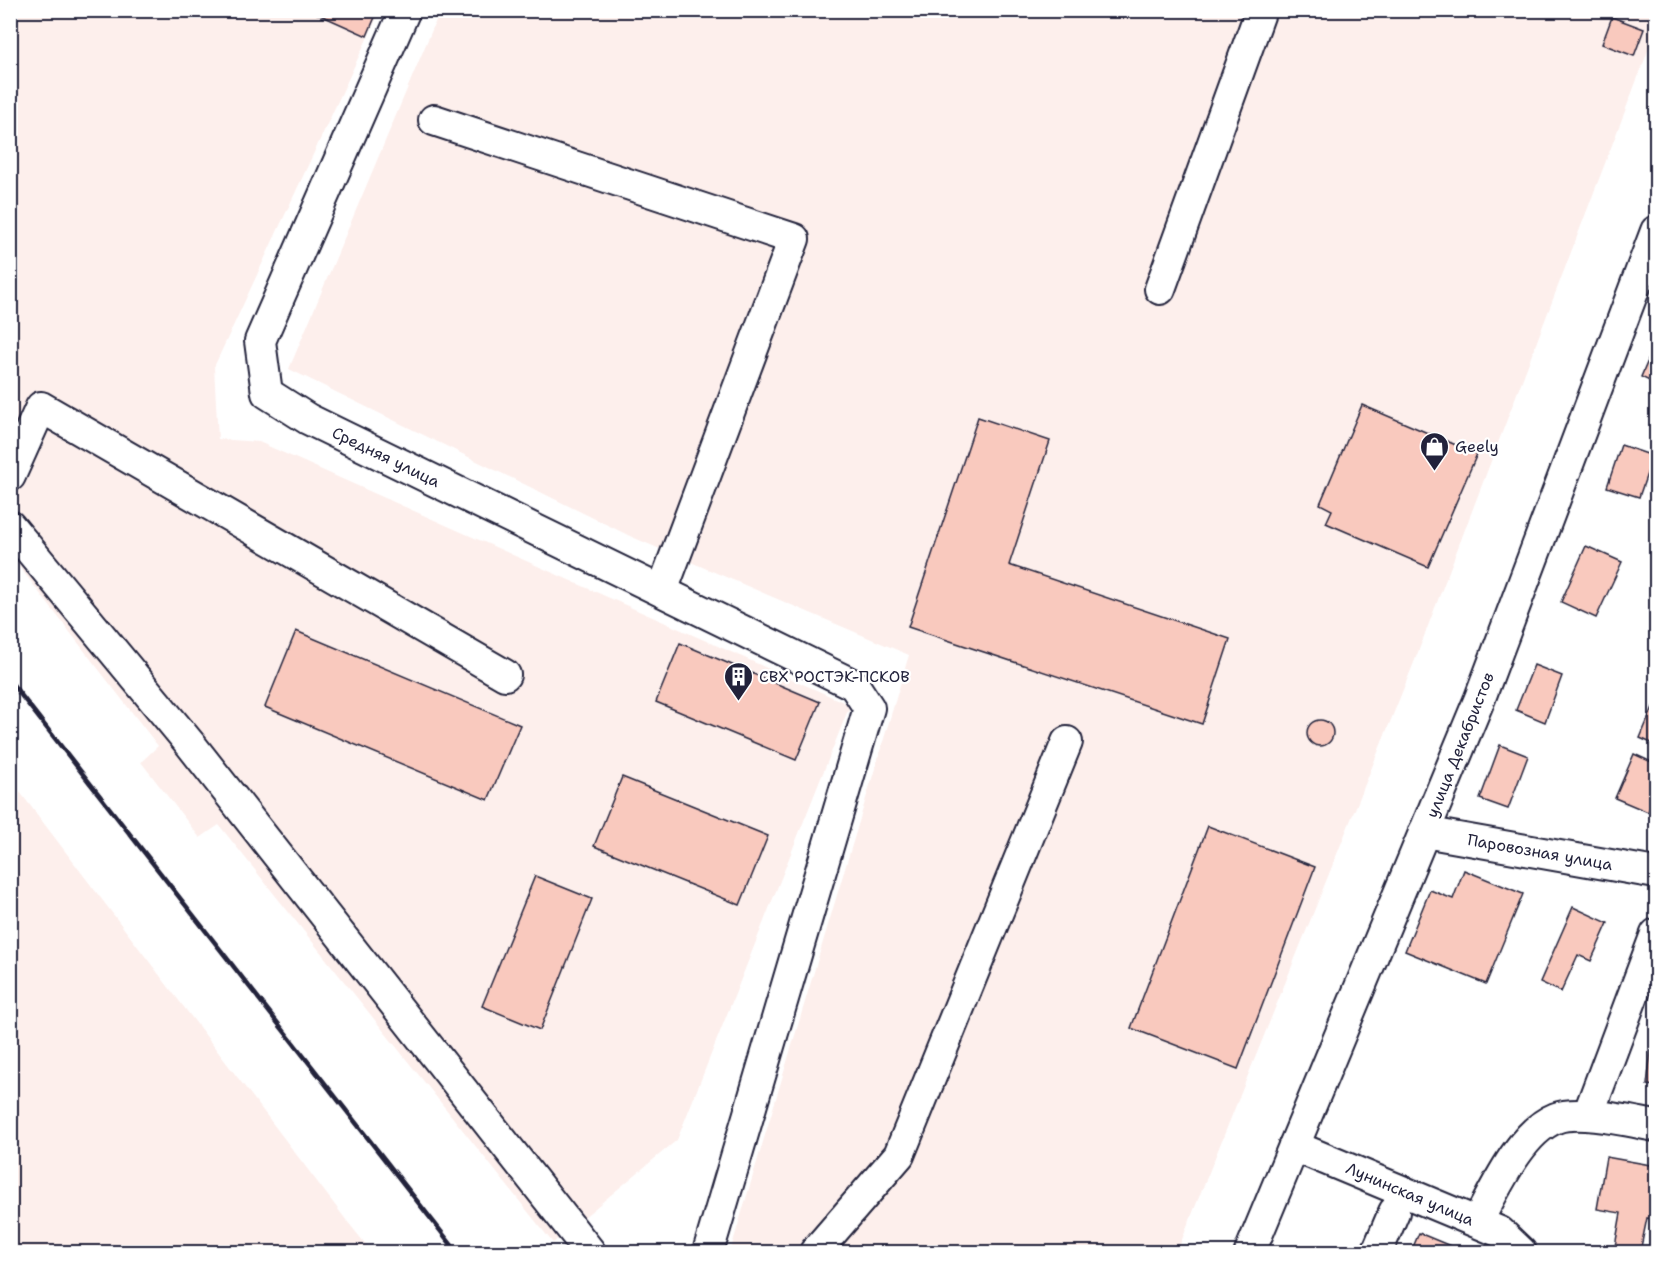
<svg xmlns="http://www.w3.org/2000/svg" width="1667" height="1263" font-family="'Shantell Sans',sans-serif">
<rect width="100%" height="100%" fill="#fff"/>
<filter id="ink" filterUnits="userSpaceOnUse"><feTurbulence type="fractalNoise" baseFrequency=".0167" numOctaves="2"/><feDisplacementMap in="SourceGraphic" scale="12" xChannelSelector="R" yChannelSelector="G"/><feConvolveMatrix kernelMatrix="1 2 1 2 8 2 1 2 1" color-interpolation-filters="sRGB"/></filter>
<g filter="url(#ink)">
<!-- built -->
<g fill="#fdefec">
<polygon points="11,11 380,11 214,367 218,439 259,442 850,705 677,1140 553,1243 219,825 200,838 141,762 158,746 11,556"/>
<polygon points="440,11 1656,11 1656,30 1415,660 1177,1252 730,1252 909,655 632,537 289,369"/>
<polygon points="10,779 347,1221 372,1252 11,1252"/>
</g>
<!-- building -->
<g fill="#f9c9be" stroke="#22223b" stroke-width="1.5">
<polygon points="309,10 378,10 367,36"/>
<polygon points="1612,17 1644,29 1634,56 1602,44"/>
<polygon points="1656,342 1656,384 1641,377"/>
<polygon points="1362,405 1477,454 1428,567 1326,523 1332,510 1320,504"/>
<polygon points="978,417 1050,441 1009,565 1230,639 1202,724 908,627"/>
<polygon points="1621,445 1653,456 1639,497 1607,487"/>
<polygon points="1586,546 1622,562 1596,618 1561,602"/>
<polygon points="296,631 520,725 488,800 265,707"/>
<polygon points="680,643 820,702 796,760 656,702"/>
<polygon points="1534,665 1562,676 1545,722 1516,710"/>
<polygon points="1656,700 1656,745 1640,738"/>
<circle cx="1320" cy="733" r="13"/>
<polygon points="1500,745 1528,756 1508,809 1480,799"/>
<polygon points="1634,754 1656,764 1656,792 1648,812 1615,798"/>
<polygon points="622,777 768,836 740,905 594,846"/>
<polygon points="1208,826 1315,867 1238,1069 1131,1028"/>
<polygon points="1464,870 1523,894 1486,984 1405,951 1430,890 1453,899"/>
<polygon points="535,876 592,899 540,1030 482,1006"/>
<polygon points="1573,907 1608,923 1591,961 1578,955 1561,992 1540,982"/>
<polygon points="1651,1050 1656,1051 1656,1086 1647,1085"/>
<polygon points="1606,1157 1656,1166 1656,1220 1647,1218 1640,1252 1614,1252 1621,1213 1597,1209"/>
<polygon points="1419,1233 1465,1252 1411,1252"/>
</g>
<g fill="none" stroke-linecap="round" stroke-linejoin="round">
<defs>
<g id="minor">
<polyline points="405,10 260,341 267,393 308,419 854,685 869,708 708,1252"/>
<polyline points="434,120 794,239 662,591"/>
<polyline points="1160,289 1261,10"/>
<polyline points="10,476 41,407 505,675"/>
<polyline points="10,526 191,745 590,1252"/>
<polyline points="1424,832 1656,873"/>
<polyline points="1588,1115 1656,934"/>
<polyline points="1294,1146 1500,1232 1521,1252"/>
<path d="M1477,1222C1495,1190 1520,1132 1556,1118C1579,1109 1632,1122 1656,1126"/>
<polyline points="815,1252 899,1155 1067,742"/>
<polyline points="1250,1252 1480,698 1656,231"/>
<polyline points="1377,1252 1394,1212"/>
</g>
</defs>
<!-- minor casing -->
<use href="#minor" stroke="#22223b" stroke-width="34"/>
<!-- minor -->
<use href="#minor" stroke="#fff" stroke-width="30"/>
<!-- rail -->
<polyline stroke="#22223b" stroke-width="4.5" points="10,681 457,1252"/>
</g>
</g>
<!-- icons -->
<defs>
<symbol id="shop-pin" viewBox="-11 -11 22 30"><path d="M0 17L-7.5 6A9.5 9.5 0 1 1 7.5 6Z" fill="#22223b" stroke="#fff"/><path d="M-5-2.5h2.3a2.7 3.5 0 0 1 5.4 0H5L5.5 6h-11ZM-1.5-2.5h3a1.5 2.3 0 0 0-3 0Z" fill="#fff"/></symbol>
<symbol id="building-pin" viewBox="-11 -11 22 30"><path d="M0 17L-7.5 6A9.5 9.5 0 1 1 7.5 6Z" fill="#22223b" stroke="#fff"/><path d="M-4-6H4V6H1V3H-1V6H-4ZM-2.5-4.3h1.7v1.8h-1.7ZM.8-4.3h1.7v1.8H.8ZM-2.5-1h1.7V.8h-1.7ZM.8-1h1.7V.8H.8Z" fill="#fff"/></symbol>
</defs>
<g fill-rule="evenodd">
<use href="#shop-pin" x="1418" y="430" width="33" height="45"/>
<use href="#building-pin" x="722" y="660" width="33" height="45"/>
</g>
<g text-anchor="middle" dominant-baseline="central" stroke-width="4.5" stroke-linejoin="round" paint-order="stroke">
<!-- poi labels -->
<g font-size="16" fill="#22223b" stroke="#fff" text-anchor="start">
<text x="1455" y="446">Geely</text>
<text x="759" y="676">СВХ РОСТЭК-ПСКОВ</text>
</g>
<!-- street labels -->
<g font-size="16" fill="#22223b" stroke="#fff">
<text transform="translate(386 457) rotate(26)">Средняя улица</text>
<text transform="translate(1460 745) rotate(-68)">улица Декабристов</text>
<text transform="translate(1540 852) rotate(10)">Паровозная улица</text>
<text transform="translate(1410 1194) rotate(23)">Лунинская улица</text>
</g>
</g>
<!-- margin -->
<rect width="1667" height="1263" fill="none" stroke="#fff" stroke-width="36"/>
<rect x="18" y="18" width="1631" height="1227" fill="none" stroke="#22223b" stroke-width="2" filter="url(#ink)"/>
</svg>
